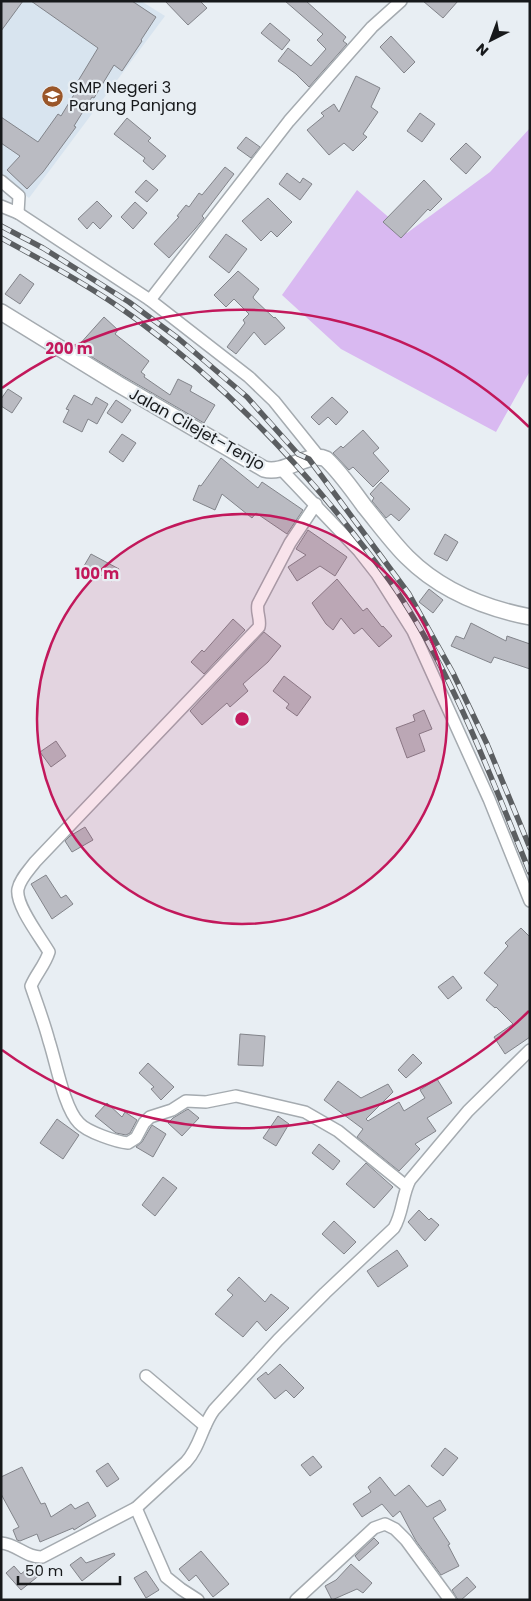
<svg xmlns="http://www.w3.org/2000/svg" width="531" height="1601" font-family="Poppins,sans-serif">
<rect width="100%" height="100%" fill="#e8eef3"/>
<!-- built -->
<polygon fill="#d8e4ef" points="1,1 141,1 165,16 29,198 1,176"/>
<!-- green -->
<polygon fill="#d9b9f1" points="530,128 530,371 496,432 341,349 282,295 357,190 407,233 490,172"/>
<!-- building -->
<g fill="#babbc2" stroke="#82848a">
<polygon points="1,1 23,1 1,31"/>
<polygon points="31,1 132,1 156,17 141,40 142,41 122,71 114,65 94,98 92,97 74,126 76,127 43,172 27,189 7,170 20,156 1,143 1,117 38,142 58,114 61,116 78,88 75,86 98,48"/>
<polygon points="165,1 200,1 207,8 188,25"/>
<polygon points="285,1 306,1 346,37 343,41 347,44 309,87 296,74 278,61 288,48 311,66 326,49 317,40 323,34"/>
<polygon points="423,1 458,1 443,18"/>
<polygon points="270,23 290,40 282,50 261,33"/>
<polygon points="391,36 415,62 404,73 380,47"/>
<polygon points="356,76 380,88 371,107 378,112 363,134 367,137 353,151 344,143 329,155 307,130 324,116 321,113 334,104 339,112"/>
<polygon points="420,113 435,124 422,142 407,131"/>
<polygon points="127,118 151,138 148,141 166,156 153,170 143,161 145,158 114,134"/>
<polygon points="246,137 260,147 251,158 237,148"/>
<polygon points="466,143 481,157 466,174 450,159"/>
<polygon points="225,167 234,174 202,216 204,218 195,229 169,258 154,244 179,217 177,216 186,205 189,207 199,193 202,195"/>
<polygon points="287,173 300,183 303,178 312,184 300,200 279,184"/>
<polygon points="146,180 158,190 147,202 135,192"/>
<polygon points="424,180 442,199 430,211 428,209 401,238 383,222"/>
<polygon points="268,198 292,222 277,237 271,231 261,241 242,221"/>
<polygon points="97,201 112,216 100,229 93,222 87,229 78,219"/>
<polygon points="135,202 147,213 133,229 121,217"/>
<polygon points="226,234 247,249 229,273 209,257"/>
<polygon points="238,271 259,289 253,297 254,299 274,318 275,317 285,328 265,345 254,332 236,354 227,347 245,323 243,320 249,314 234,299 226,307 214,295"/>
<polygon points="20,274 34,284 20,304 5,294"/>
<polygon points="104,317 118,330 115,334 149,361 141,372 145,375 144,377 170,395 178,379 192,386 190,391 215,405 204,423 123,376 87,354 78,346"/>
<polygon points="8,389 22,398 12,413 1,406 1,399"/>
<polygon points="74,395 92,405 96,397 108,404 97,424 88,419 82,432 63,422 69,410 66,409"/>
<polygon points="332,397 348,412 336,425 328,417 319,425 311,417"/>
<polygon points="116,400 131,410 122,423 107,413"/>
<polygon points="363,430 379,448 373,453 389,471 373,487 353,467 349,470 333,453 341,446 343,448"/>
<polygon points="122,434 136,443 123,462 109,452"/>
<polygon points="221,458 258,488 262,482 303,510 287,534 256,513 252,518 222,494 215,510 193,500 199,485 201,486"/>
<polygon points="381,482 410,509 399,521 391,514 386,518 372,501 374,498 370,494"/>
<polygon points="308,530 347,557 335,576 320,566 297,581 288,567 306,555 296,549"/>
<polygon points="445,534 458,542 447,561 434,554"/>
<polygon points="91,554 119,569 112,581 84,566"/>
<polygon points="337,579 363,611 367,608 382,627 383,626 392,636 379,647 362,628 354,634 341,618 333,630 326,624 312,603"/>
<polygon points="429,589 443,600 433,613 419,602"/>
<polygon points="233,619 245,630 204,674 191,662 202,650 204,652"/>
<polygon points="471,623 506,641 507,636 530,644 530,669 494,657 491,663 451,646 456,636 464,639"/>
<polygon points="264,632 281,646 268,662 243,684 248,691 230,707 227,703 202,725 190,711"/>
<polygon points="284,676 311,697 297,716 286,708 289,704 273,691"/>
<polygon points="424,710 432,729 419,734 425,751 407,758 396,728 415,721 413,715"/>
<polygon points="56,741 66,756 51,767 40,752"/>
<polygon points="85,827 93,840 72,852 65,841 70,836"/>
<polygon points="46,875 61,898 66,895 73,904 52,919 31,884"/>
<polygon points="521,928 530,937 530,1037 505,1054 494,1037 513,1024 496,1007 495,1008 486,1000 498,985 484,973 508,946 505,943"/>
<polygon points="453,976 462,988 448,999 438,987"/>
<polygon points="240,1034 265,1036 263,1066 238,1065"/>
<polygon points="413,1054 422,1063 406,1078 398,1070"/>
<polygon points="148,1063 174,1087 161,1100 151,1089 154,1087 139,1073"/>
<polygon points="437,1079 452,1103 427,1118 436,1131 415,1144 420,1149 399,1171 357,1137 363,1129 324,1100 338,1081 361,1098 388,1084 393,1092 366,1119 368,1121 399,1102 404,1111 425,1098 420,1090"/>
<polygon points="107,1103 122,1117 125,1112 137,1120 130,1133 126,1135 116,1133 95,1116"/>
<polygon points="188,1109 199,1118 182,1136 168,1123 173,1118"/>
<polygon points="278,1116 289,1124 276,1146 263,1138"/>
<polygon points="57,1119 79,1135 63,1159 40,1143"/>
<polygon points="152,1125 166,1134 153,1157 136,1147 142,1142"/>
<polygon points="319,1144 340,1161 333,1170 312,1153"/>
<polygon points="366,1163 393,1187 374,1208 346,1184"/>
<polygon points="163,1177 177,1188 155,1216 142,1205"/>
<polygon points="419,1210 429,1220 431,1218 439,1225 425,1241 408,1222"/>
<polygon points="334,1221 356,1242 344,1254 322,1234"/>
<polygon points="397,1250 408,1266 378,1287 367,1271"/>
<polygon points="239,1277 265,1302 271,1294 289,1308 266,1331 257,1321 243,1337 215,1314 233,1295 227,1290"/>
<polygon points="280,1364 304,1388 294,1398 286,1390 275,1399 257,1379 266,1372 268,1375"/>
<polygon points="445,1448 458,1458 443,1476 431,1466"/>
<polygon points="313,1456 322,1467 310,1476 301,1465"/>
<polygon points="108,1463 119,1479 107,1487 96,1471"/>
<polygon points="22,1467 41,1504 45,1503 51,1517 71,1504 75,1509 88,1502 96,1516 74,1530 73,1528 40,1542 37,1534 20,1541 17,1540 13,1530 19,1527 1,1494 1,1477"/>
<polygon points="380,1477 395,1496 409,1485 427,1507 440,1500 446,1510 433,1518 450,1544 448,1545 459,1566 441,1575 416,1541 400,1511 393,1517 382,1504 362,1517 353,1504 371,1492 368,1487"/>
<polygon points="374,1538 379,1543 359,1561 355,1556"/>
<polygon points="201,1551 229,1584 213,1597 196,1575 189,1581 179,1569"/>
<polygon points="114,1553 115,1555 82,1581 70,1565 81,1557 86,1563"/>
<polygon points="33,1564 41,1574 21,1590 6,1573 14,1566 21,1574"/>
<polygon points="351,1564 372,1583 363,1593 357,1589 332,1600 325,1586 336,1580"/>
<polygon points="146,1571 159,1590 146,1598 134,1578"/>
<polygon points="467,1577 476,1587 461,1600 458,1600 452,1590"/>
</g>
<g fill="none" stroke-linecap="round" stroke-linejoin="round">
<defs>
<g id="minor">
<polyline points="1,181 19,196 18,213"/>
<polyline points="1,206 18,213 150,300 249,377 274,401 319,457"/>
<polyline points="150,300 289,121 372,27 401,1"/>
<polyline points="281,469 359,551 377,574 413,631 489,799 530,901"/>
<path d="M316,504L290,543L258,604C256,612 261,619 259,627L35,862C29,870 20,879 18,889C15,905 41,938 49,952C45,965 36,974 31,986C37,1004 44,1022 49,1041C56,1062 64,1108 79,1123C87,1132 117,1142 128,1143L136,1138L144,1123L150,1117L172,1110L186,1101L206,1102L236,1096L305,1112L338,1131L406,1186"/>
<polyline points="146,1376 205,1426"/>
<polyline points="136,1508 166,1577 181,1589 198,1600"/>
<path d="M1,1543C17,1544 26,1558 42,1557L136,1508L186,1462C200,1447 202,1426 214,1410L278,1340L325,1293L394,1228C403,1213 402,1195 410,1180L468,1111L530,1050"/>
<polyline points="296,1600 374,1528 385,1524 395,1529 406,1540 450,1600"/>
</g>
<path id="secondary" d="M1,312L118,384L264,469C285,475 308,451 326,459C341,473 353,491 365,507C379,524 392,542 407,557C441,591 484,608 530,617"/>
</defs>
<!-- minor casing -->
<use href="#minor" stroke="#a5abb0" stroke-width="14"/>
<!-- secondary casing -->
<use href="#secondary" stroke="#a5abb0" stroke-width="18"/>
<!-- minor -->
<use href="#minor" stroke="#fff" stroke-width="11"/>
<!-- secondary -->
<use href="#secondary" stroke="#fff" stroke-width="15"/>
<defs>
<g id="rail">
<polyline points="1,226 43,248 129,302 179,339 247,397 298,454 309,459 409,594 453,673 487,744 530,848"/>
<path d="M1,238C47,263 94,288 136,319C217,379 287,449 349,528C367,551 386,574 402,599C457,684 492,780 530,873"/>
</g>
</defs>
<!-- rail casing -->
<use href="#rail" stroke="#5b5e61" stroke-width="5.5"/>
<!-- rail -->
<use href="#rail" stroke="#e8eef3" stroke-width="4" stroke-dasharray="11" stroke-linecap="butt"/>
</g>
<!-- distance rings -->
<circle cx="242" cy="719" r="205" fill="#c2185b" fill-opacity=".12"/>
<g fill="none" stroke="#c2185b" stroke-width="2.5">
<circle cx="242" cy="719" r="205"/>
<path d="M529 1011A409 409 0 0 1 2 1050M2 388A409 409 0 0 1 529 427"/>
</g>
<!-- icons -->
<defs>
<symbol id="school-disc" viewBox="-11 -11 22 22"><circle r="9.5" fill="#9a5629" stroke="#e8eef3"/><path d="M0-5L7-2L0 1L-7-2ZM-4 1L0 2.5L4 1V4Q0 6-4 4Z" fill="#fff"/></symbol>
</defs>
<g fill-rule="evenodd">
<use href="#school-disc" x="40" y="84" width="25" height="25"/>
</g>
<g text-anchor="middle" dominant-baseline="central" stroke-width="4.5" stroke-linejoin="round" paint-order="stroke">
<!-- poi labels -->
<g font-size="16" fill="#17191b" stroke="#e8eef3" text-anchor="start">
<text x="69" y="87">SMP Negeri 3<tspan x="69" dy="18">Parung Panjang</tspan></text>
</g>
<!-- street labels -->
<g font-size="16" fill="#17191b" stroke="#e8eef3">
<text transform="translate(197 429) rotate(29)">Jalan Cilejet–Tenjo</text>
</g>
</g>
<circle cx="242" cy="719" r="8" fill="#c2185b" stroke="#e8eef3" stroke-width="2.5"/>
<g font-size="15" text-anchor="middle" font-weight="bold" fill="#c2185b" stroke="#e8eef3" stroke-width="4.5" stroke-linejoin="round" paint-order="stroke">
<text x="69" y="354">200 m</text>
<text x="97" y="579">100 m</text>
</g>
<!-- border -->
<rect width="531" height="1601" fill="none" stroke="#17191b" stroke-width="5"/>
<!-- north arrow -->
<g transform="translate(491 40) rotate(222)" stroke="#e8eef3" stroke-width="4" paint-order="stroke">
<path d="M0-4L9 19L0 12L-9 19Z" fill="#17191b"/>
<text y="-8" font-size="14" font-weight="bold" text-anchor="middle" fill="#17191b">N</text>
</g>
<!-- scale -->
<path d="M18 1576v8h102v-8" fill="none" stroke="#17191b" stroke-width="2.5"/>
<text x="25" y="1576" font-size="15" fill="#17191b" stroke="#e8eef3" stroke-width="4" paint-order="stroke">50 m</text>
</svg>
